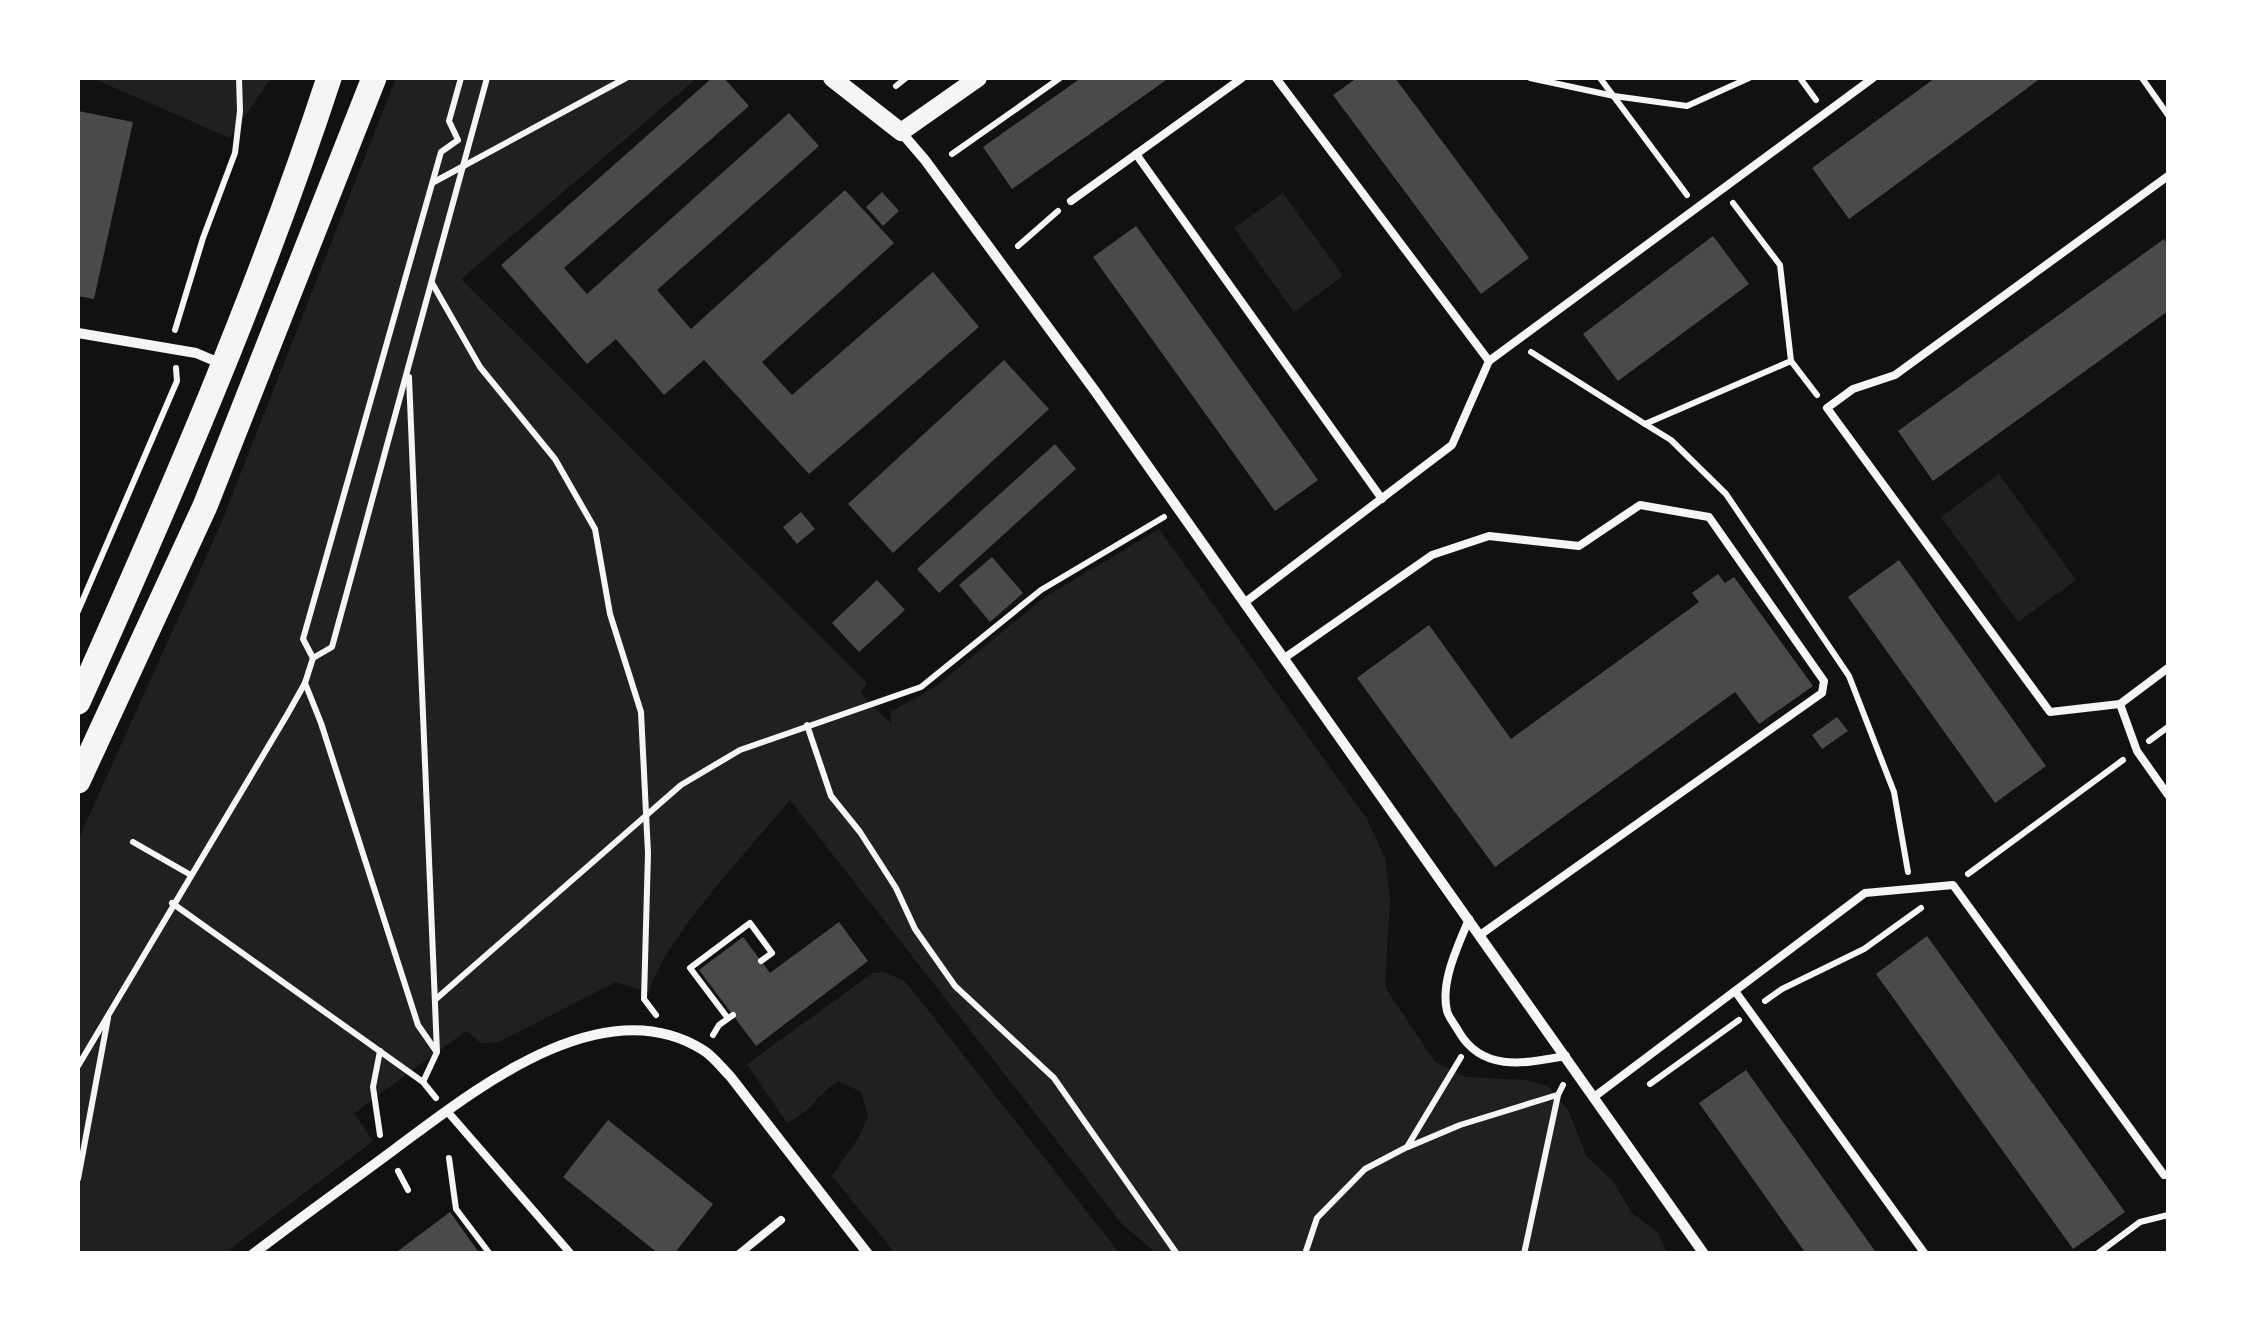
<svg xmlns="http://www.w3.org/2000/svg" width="2246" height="1331" font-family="Manrope,sans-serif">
<rect width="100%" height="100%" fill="#111"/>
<!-- green -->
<g fill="#202020">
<polygon points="92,78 271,78 230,138"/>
<path d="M396,78H697L461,279L867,683L860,693L892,725L890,712L935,687L1045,597L1159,529L1367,819L1385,858L1390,899L1385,987L1435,1062L1466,1077L1526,1080L1548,1086L1568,1110L1587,1157L1612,1180L1632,1213L1658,1233L1667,1253H1156L1122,1224L790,800C753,845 662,940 649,993L616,982L499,1042L481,1043L466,1031L354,1113L373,1141L225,1253L78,1254V840L220,526Z"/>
<polygon points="1283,193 1343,276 1294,312 1234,228"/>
<polygon points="1999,474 2076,580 2018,622 1941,517"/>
<path d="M883,972L905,981L1117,1250L1113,1254L895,1253L832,1176L859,1137L868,1115L861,1092L839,1081C815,1095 813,1111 787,1123L747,1064L873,973Z"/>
</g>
<!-- building -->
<g fill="#4a4a4a">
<polygon points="712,78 724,78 749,106 564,268 587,294 789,113 819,146 657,290 691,329 845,190 894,243 762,362 792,395 933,272 979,327 809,474 704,360 664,395 616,339 587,364 501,265"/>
<polygon points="1081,78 1169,78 1012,189 983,147"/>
<polygon points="1357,78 1395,78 1529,258 1481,294 1333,95"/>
<polygon points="1935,78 2041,78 1849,219 1812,168"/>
<polygon points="78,111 133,122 94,299 78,296"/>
<polygon points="882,192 899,211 883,226 866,207"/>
<polygon points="1136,226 1318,480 1275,511 1093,257"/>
<polygon points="1713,236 1749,284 1618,381 1583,334"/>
<polygon points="2164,239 2168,246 2168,311 1933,481 1898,431"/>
<polygon points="1004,360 1049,409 893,553 848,504"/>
<polygon points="1055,444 1076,469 939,593 917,569"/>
<polygon points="801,512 815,529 797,544 783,527"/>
<polygon points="992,557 1023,593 990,622 959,585"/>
<polygon points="1899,560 2046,766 1995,803 1848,597"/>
<polygon points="1718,574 1725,583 1734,577 1813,686 1759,724 1735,692 1495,867 1357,678 1429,625 1511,739 1699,602 1692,593"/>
<polygon points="877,580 905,610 859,652 832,623"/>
<polygon points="1837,717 1848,731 1822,749 1812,735"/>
<polygon points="839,922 868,961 756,1046 699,970 743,937 770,973"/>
<polygon points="1927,936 2125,1212 2073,1249 1876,974"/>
<polygon points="1746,1070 1818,1171 1877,1254 1806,1254 1699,1103"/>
<polygon points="608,1120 713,1204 674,1254 659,1254 563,1177"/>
<polygon points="450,1212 480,1254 394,1254"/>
</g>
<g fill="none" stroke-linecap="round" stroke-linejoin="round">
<!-- path -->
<g stroke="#f5f5f5" stroke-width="6">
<polyline points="1530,78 1614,96 1687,106 1749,78"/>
<polyline points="1600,78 1687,195"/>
<polyline points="1800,78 1816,100"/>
<polyline points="2142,78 2168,115"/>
<polyline points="896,86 906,78"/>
<polyline points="952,154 1060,78"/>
<polyline points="434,182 626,78"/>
<polyline points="1733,203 1780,265 1791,361 1817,395"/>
<polyline points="1018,246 1058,211"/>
<polyline points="432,283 480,367 555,459 595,529 610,614 641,712 648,853 644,999 656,1015"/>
<polyline points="175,330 203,238 235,153 240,111 239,78"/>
<polyline points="1531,352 1645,424 1791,361"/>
<polyline points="409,377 437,1052 423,1082"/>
<polyline points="1645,424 1671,440 1726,494 1849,676 1894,792 1908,872"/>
<polyline points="78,611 177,381 176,368"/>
<polyline points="313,658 303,639 441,152 458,140 449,121 461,78"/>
<polyline points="305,683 321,723 418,1025 436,1051"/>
<polyline points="807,725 831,796 860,832 896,888 915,929 955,986 1054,1078 1177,1254"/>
<polyline points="2149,741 2168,727"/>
<polyline points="133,842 189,874"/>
<polyline points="1968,874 2123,760"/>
<polyline points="172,903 423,1082 436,1098"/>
<polyline points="436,999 681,785 740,750 921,687 1041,590 1164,517"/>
<polyline points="1765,1001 1782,989 1864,949 1921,908"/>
<polyline points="727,1017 690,968 750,923 772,953 761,961"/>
<polyline points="713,1035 719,1025 733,1015"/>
<polyline points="78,1066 287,715 305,683 313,658 332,647 487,78"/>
<polyline points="1650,1084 1739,1020"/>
<polyline points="380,1135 373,1087 380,1051"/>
<polyline points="1408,1147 1460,1125 1557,1095"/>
<polyline points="449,1158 456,1209 490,1254"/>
<polyline points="398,1171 408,1190"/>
<polyline points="78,1179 108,1018"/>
<polyline points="1305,1254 1317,1218 1365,1169 1407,1147 1461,1057"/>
<polyline points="1524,1254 1558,1095 1563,1085"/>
<polyline points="2097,1254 2140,1222 2168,1215"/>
</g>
<!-- service -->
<g stroke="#f5f5f5" stroke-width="8">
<polyline points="1276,78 1489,361"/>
<polyline points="1136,154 1382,499"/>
<polyline points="1071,201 1242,78"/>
<polyline points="1244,603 1452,445 1489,361 1873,78"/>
<polyline points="1283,659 1432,555 1489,536 1579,546 1640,505 1709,517 1824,681 1822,693 1480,935"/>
<polyline points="2168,668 2120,704 2137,751 2168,795"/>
<polyline points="2120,704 2050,712 1827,408 1853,389 1895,375 2168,176"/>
<path d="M1469,919C1458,946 1440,982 1447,1011C1449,1018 1456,1026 1459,1032C1483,1073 1526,1063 1566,1056"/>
<polyline points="1735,991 1925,1254"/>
<polyline points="1594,1097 1865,893 1953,885 2164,1175"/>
<polyline points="447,1111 571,1254"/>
<polyline points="739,1254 781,1220"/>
</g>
<!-- minor -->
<g stroke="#f5f5f5" stroke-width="10">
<polyline points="901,132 925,160 1095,391 1704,1254"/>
<polyline points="78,333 196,353 222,364"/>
<path d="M253,1254C300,1218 348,1184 395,1149C472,1092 602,986 703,1050C713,1056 722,1068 730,1076L868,1254"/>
</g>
<!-- tertiary -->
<polyline stroke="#f5f5f5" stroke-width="18" points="832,78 901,132 978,78"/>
<!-- primary -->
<g stroke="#f5f5f5" stroke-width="25">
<path d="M78,702C170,497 259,292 329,78"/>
<polyline points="78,781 205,506 374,78"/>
</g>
</g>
<!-- border -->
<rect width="2246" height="1331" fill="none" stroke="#ffffff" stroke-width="160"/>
</svg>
